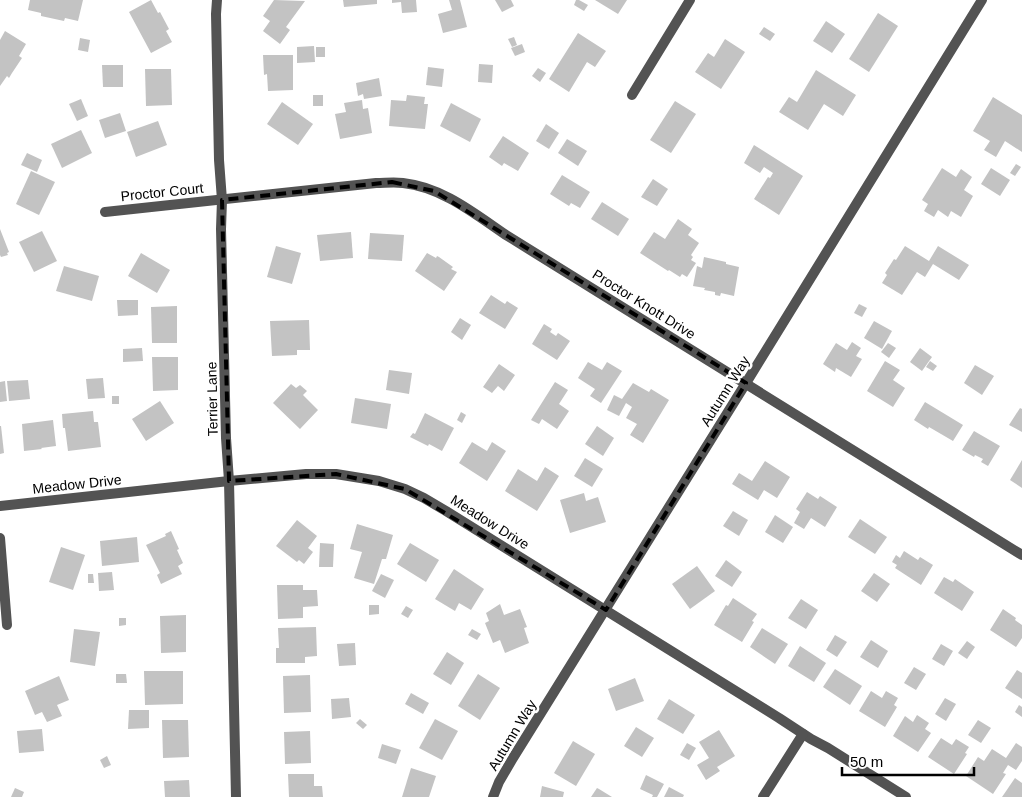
<svg xmlns="http://www.w3.org/2000/svg" width="1022" height="797" font-family="Helvetica,sans-serif">
<rect width="100%" height="100%" fill="#fff"/>
<!-- building -->
<g fill="#c3c3c3">
<polygon points="30,0 83,0 78,21 65,18 64,21 41,16 41,13 28,10"/>
<polygon points="151,0 158,13 160,12 169,29 166,31 172,42 151,53 129,12"/>
<polygon points="274,0 305,1 286,27 290,30 280,44 263,31 270,21 263,16"/>
<polygon points="343,0 377,0 377,4 344,7"/>
<polygon points="392,0 416,0 417,12 402,13 401,2 392,3"/>
<polygon points="449,0 460,0 467,27 443,33 438,14 452,10"/>
<polygon points="495,0 511,0 514,6 502,12"/>
<polygon points="576,0 579,0 588,5 584,11 574,5"/>
<polygon points="595,0 627,0 618,14"/>
<polygon points="878,13 898,26 869,72 849,59"/>
<polygon points="826,21 845,34 832,53 813,41"/>
<polygon points="764,27 775,34 770,41 759,34"/>
<polygon points="5,31 26,44 19,56 22,58 12,73 9,78 7,76 0,86 0,40"/>
<polygon points="578,33 606,51 595,67 587,62 569,92 549,79"/>
<polygon points="514,37 517,45 512,47 508,39"/>
<polygon points="80,38 90,40 88,52 78,50"/>
<polygon points="725,39 745,52 721,89 695,72 708,53 714,57"/>
<polygon points="522,44 525,52 515,56 511,48"/>
<polygon points="314,46 315,62 297,63 297,47"/>
<rect x="316" y="47" width="9" height="10"/>
<polygon points="263,55 293,55 293,90 268,91 267,74 264,75"/>
<polygon points="479,64 493,65 492,83 478,82"/>
<polygon points="102,65 123,65 123,87 103,87"/>
<polygon points="428,67 444,69 442,87 426,85"/>
<polygon points="538,68 546,73 540,82 532,76"/>
<polygon points="145,69 171,69 172,105 146,106"/>
<polygon points="816,70 856,95 843,116 824,104 808,130 779,112 789,97 797,102"/>
<polygon points="379,78 382,96 364,99 363,94 358,96 356,83"/>
<rect x="313" y="95" width="10" height="11"/>
<polygon points="407,95 425,97 424,104 428,104 425,129 389,126 391,100 406,101"/>
<polygon points="993,97 1022,115 1022,152 1005,141 996,157 984,150 990,141 973,131"/>
<polygon points="81,99 88,116 77,121 69,104"/>
<polygon points="362,100 363,109 368,108 372,133 340,139 335,114 346,112 344,103"/>
<polygon points="675,101 696,114 671,153 650,140"/>
<polygon points="282,102 313,124 298,145 267,124"/>
<polygon points="451,103 481,119 470,142 440,126"/>
<polygon points="120,113 126,131 105,138 99,120"/>
<polygon points="158,121 167,145 136,157 127,132"/>
<polygon points="546,124 559,133 549,149 536,141"/>
<polygon points="81,130 92,153 62,168 51,144"/>
<polygon points="503,136 529,153 518,171 504,163 502,166 489,157"/>
<polygon points="567,139 587,151 578,166 558,153"/>
<polygon points="754,145 803,176 779,215 754,199 768,177 770,178 773,173 764,167 760,173 744,163"/>
<polygon points="27,153 42,160 37,172 21,165"/>
<polygon points="1016,164 1021,167 1015,176 1010,173"/>
<polygon points="942,168 956,177 961,169 972,177 964,190 973,196 961,217 951,211 948,217 938,210 934,217 924,211 928,204 922,200"/>
<polygon points="991,168 1010,180 1000,196 981,184"/>
<polygon points="31,171 55,182 39,215 16,204"/>
<polygon points="562,175 590,192 580,208 571,203 569,206 550,194"/>
<polygon points="653,179 668,189 657,206 641,197"/>
<polygon points="602,202 629,219 618,236 591,219"/>
<polygon points="678,219 692,229 688,235 699,243 691,255 693,257 691,260 696,263 687,277 682,274 680,277 669,270 668,271 640,253 654,232 665,239"/>
<polygon points="0,229 9,252 7,253 8,255 1,257 0,255"/>
<polygon points="42,231 57,261 34,272 19,242"/>
<polygon points="351,232 353,258 320,261 317,235"/>
<polygon points="370,233 404,235 402,261 368,259"/>
<polygon points="276,246 301,253 292,284 267,277"/>
<polygon points="905,246 929,261 938,246 969,265 959,280 933,264 925,277 917,272 902,295 882,283 887,275 885,273 894,259 896,260"/>
<polygon points="141,253 170,270 157,293 128,276"/>
<polygon points="427,253 436,258 437,256 439,257 453,267 451,269 457,272 444,291 415,271"/>
<polygon points="704,257 726,262 726,264 739,267 734,296 721,293 720,296 715,295 715,292 704,290 705,288 693,286 697,266 702,268"/>
<polygon points="64,266 99,276 92,301 56,291"/>
<polygon points="491,295 505,304 507,301 518,308 505,329 479,313"/>
<polygon points="117,300 138,300 138,315 118,316"/>
<polygon points="859,304 867,308 862,317 854,313"/>
<polygon points="177,306 177,343 152,343 151,307"/>
<polygon points="460,318 471,325 462,340 451,332"/>
<polygon points="309,320 310,350 297,350 297,355 272,356 270,321"/>
<polygon points="874,321 892,331 882,349 864,338"/>
<polygon points="544,324 552,329 550,332 556,336 558,333 570,341 557,360 532,344"/>
<polygon points="852,342 861,348 856,356 862,359 851,377 836,368 835,372 823,364 836,343 847,350"/>
<polygon points="888,343 896,348 889,358 881,352"/>
<polygon points="142,348 143,361 123,362 123,349"/>
<polygon points="920,348 932,357 922,371 910,362"/>
<polygon points="152,357 178,357 178,390 153,391"/>
<polygon points="885,361 900,370 893,380 905,388 893,407 867,391"/>
<polygon points="930,361 937,366 933,371 926,367"/>
<polygon points="588,362 602,370 607,362 622,371 601,403 590,396 595,389 578,378"/>
<polygon points="499,364 515,375 504,391 498,386 492,393 483,387"/>
<polygon points="975,365 994,376 982,395 964,383"/>
<polygon points="389,370 412,373 409,394 386,390"/>
<polygon points="103,378 105,398 88,399 86,379"/>
<polygon points="28,380 30,399 9,401 7,381"/>
<polygon points="5,381 7,401 0,402 0,382"/>
<polygon points="555,382 568,390 559,404 569,411 557,429 542,419 539,424 531,420"/>
<polygon points="633,383 649,392 651,389 669,400 643,443 630,435 637,424 626,418 632,407 626,403 619,416 607,410 614,395 622,399"/>
<polygon points="291,384 296,388 300,385 307,391 303,395 318,410 300,429 273,403"/>
<rect x="112" y="396" width="7" height="8"/>
<polygon points="355,398 391,404 387,429 351,423"/>
<polygon points="160,401 174,423 146,441 132,419"/>
<polygon points="925,402 963,425 953,441 929,427 928,429 914,420"/>
<polygon points="1020,408 1022,409 1022,432 1009,425"/>
<polygon points="93,411 94,422 98,422 101,447 68,451 65,428 63,428 62,414"/>
<polygon points="461,412 466,415 462,423 457,420"/>
<polygon points="425,413 454,428 442,451 429,444 428,446 410,437 413,433 415,434"/>
<polygon points="53,420 56,446 41,448 42,449 24,451 22,424"/>
<polygon points="0,426 1,426 4,453 0,454"/>
<polygon points="597,426 614,438 603,456 585,444"/>
<polygon points="974,431 1000,446 988,466 981,462 983,459 975,455 974,457 962,450"/>
<polygon points="472,442 487,451 492,442 506,451 487,481 459,463"/>
<polygon points="585,458 603,469 592,487 574,476"/>
<polygon points="1022,460 1022,488 1010,480"/>
<polygon points="765,461 790,477 777,498 764,490 758,500 732,484 739,473 752,481"/>
<polygon points="545,467 559,476 537,511 505,491 518,469 537,481"/>
<polygon points="807,492 818,499 820,496 837,507 825,527 811,518 804,529 794,523 800,512 796,509"/>
<polygon points="584,493 586,501 598,497 606,522 570,533 560,500"/>
<polygon points="733,511 748,520 739,536 723,526"/>
<polygon points="775,515 793,527 783,543 765,532"/>
<polygon points="860,519 887,537 875,554 848,537"/>
<polygon points="297,520 317,536 308,548 313,552 304,564 299,560 297,562 276,546"/>
<polygon points="357,524 393,535 386,559 382,559 374,584 354,578 362,552 350,549"/>
<polygon points="171,531 179,549 177,550 183,563 178,566 182,574 161,584 157,575 160,573 146,545 166,536 165,534"/>
<polygon points="137,537 139,562 102,566 100,541"/>
<polygon points="320,543 334,544 333,567 319,567"/>
<polygon points="410,543 439,560 426,582 397,564"/>
<polygon points="61,547 85,555 73,590 49,582"/>
<polygon points="904,551 918,560 920,557 933,565 921,585 895,568 897,565 892,562 896,555 900,558"/>
<polygon points="726,560 742,572 732,587 715,576"/>
<polygon points="697,566 715,591 690,609 672,584"/>
<polygon points="454,569 484,589 471,610 459,603 455,611 435,599"/>
<polygon points="112,572 114,590 99,591 98,573"/>
<polygon points="874,573 890,584 877,602 861,591"/>
<polygon points="88,574 93,574 94,583 88,583"/>
<polygon points="381,574 394,580 385,598 372,591"/>
<polygon points="944,577 953,582 955,579 974,592 962,611 934,593"/>
<polygon points="277,585 303,585 303,590 317,590 318,606 303,607 303,618 278,619"/>
<polygon points="733,598 757,614 752,621 754,622 742,642 714,625 726,605 728,606"/>
<polygon points="801,599 818,610 806,629 788,618"/>
<polygon points="500,604 504,615 520,609 527,627 524,628 529,643 505,653 500,640 493,643 485,623 489,621 486,613"/>
<polygon points="369,605 379,605 379,614 369,615"/>
<polygon points="406,606 413,610 408,618 401,614"/>
<polygon points="1003,609 1016,618 1015,620 1022,625 1022,638 1016,647 990,630"/>
<polygon points="186,615 186,652 161,653 160,616"/>
<polygon points="119,618 126,618 126,625 119,626"/>
<polygon points="316,627 317,656 305,657 305,663 276,663 276,648 279,648 278,628"/>
<polygon points="762,628 788,644 775,664 750,647"/>
<polygon points="74,629 100,632 95,666 70,662"/>
<polygon points="472,629 481,634 477,640 468,635"/>
<polygon points="835,635 847,642 837,657 826,650"/>
<polygon points="871,640 888,651 878,668 860,657"/>
<polygon points="967,641 975,647 967,659 958,653"/>
<polygon points="355,643 356,665 339,666 337,644"/>
<polygon points="941,644 953,651 944,666 932,659"/>
<polygon points="800,646 826,663 814,682 788,666"/>
<polygon points="447,652 464,663 451,685 433,674"/>
<polygon points="914,667 926,674 916,690 904,683"/>
<polygon points="835,669 862,686 850,705 823,687"/>
<polygon points="1017,670 1022,673 1022,699 1005,688"/>
<polygon points="144,671 183,671 183,704 145,705"/>
<polygon points="116,674 126,674 127,683 116,683"/>
<polygon points="478,674 500,688 480,720 458,706"/>
<polygon points="310,675 311,712 284,713 283,676"/>
<polygon points="59,676 69,700 57,705 62,716 47,722 42,712 35,715 25,691"/>
<polygon points="635,678 644,701 616,711 608,689"/>
<polygon points="871,691 882,698 886,691 898,698 894,705 897,707 885,727 859,711"/>
<polygon points="411,693 429,703 423,714 405,704"/>
<polygon points="349,698 351,717 332,719 331,699"/>
<polygon points="945,698 956,704 946,721 935,714"/>
<polygon points="669,699 695,715 683,734 657,719"/>
<polygon points="1019,705 1022,707 1022,717 1015,712"/>
<polygon points="129,710 149,710 149,728 128,729"/>
<polygon points="917,715 929,723 925,729 931,733 918,752 893,736 905,716 913,722"/>
<polygon points="360,719 367,725 363,729 356,723"/>
<polygon points="435,719 458,731 442,760 419,748"/>
<polygon points="162,720 188,720 189,757 163,758"/>
<polygon points="978,720 991,728 981,743 968,735"/>
<polygon points="636,727 654,738 642,757 624,746"/>
<polygon points="42,729 44,751 19,753 17,731"/>
<polygon points="719,730 735,756 717,767 720,771 706,780 697,765 709,758 699,742"/>
<polygon points="310,731 311,763 285,764 284,732"/>
<polygon points="941,738 952,745 956,739 969,747 965,753 967,754 954,774 928,757"/>
<polygon points="573,741 595,754 576,786 554,773"/>
<polygon points="687,743 696,748 689,760 680,755"/>
<polygon points="1016,743 1022,747 1022,761 1016,770 1008,765 1003,773 1006,774 993,794 966,776 978,757 984,761 992,749 1006,758"/>
<polygon points="382,744 401,750 396,764 378,758"/>
<polygon points="107,756 111,765 104,768 100,760"/>
<polygon points="411,768 436,776 429,797 402,797"/>
<polygon points="288,774 314,774 314,786 322,786 323,797 289,797"/>
<polygon points="646,775 664,784 657,797 652,797 653,795 640,789"/>
<polygon points="1015,778 1022,783 1022,797 1002,797"/>
<polygon points="189,780 190,797 165,797 164,781"/>
<polygon points="542,786 564,792 563,797 540,797"/>
<polygon points="669,787 684,795 683,797 664,797"/>
<polygon points="15,788 24,792 22,797 11,797"/>
<polygon points="597,788 599,789 612,797 591,797"/>
</g>
<g fill="none" stroke-linecap="round" stroke-linejoin="round">
<!-- minor -->
<g stroke="#535353" stroke-width="10">
<polyline points="217,0 216,14 219,160 222,200 221,229 226,438 229,481 236,797"/>
<polyline points="632,95 690,0"/>
<path d="M105,212L376,183C385,183 394,182 403,183C442,187 475,214 506,235L1022,555"/>
<polyline points="0,506 229,481 306,474 336,474 379,481 405,489 424,498 446,511 779,718 811,739 828,748 906,797"/>
<polyline points="0,538 7,625"/>
<polyline points="493,797 499,782 513,758 746,383 982,0"/>
<polyline points="763,797 803,734"/>
</g>
</g>
<!-- marked area -->
<path fill="none" stroke="#000" stroke-width="4" stroke-dasharray="10 6" stroke-linejoin="round" d="M392,182L434,191L746,383L606,610L405,489L336,474L229,481L222,200Z"/>
<g text-anchor="middle" dominant-baseline="central" stroke-width="5" stroke-linejoin="round" paint-order="stroke">
<!-- street labels -->
<g font-size="14" fill="#000" stroke="#fff">
<text transform="translate(162 192) rotate(-6)">Proctor Court</text>
<text transform="translate(644 304) rotate(32)">Proctor Knott Drive</text>
<text transform="translate(725 391) rotate(-58)">Autumn Way</text>
<text transform="translate(212 399) rotate(-91)">Terrier Lane</text>
<text transform="translate(77 484) rotate(-6)">Meadow Drive</text>
<text transform="translate(490 522) rotate(32)">Meadow Drive</text>
<text transform="translate(512 735) rotate(-59)">Autumn Way</text>
</g>
</g>
<!-- scale -->
<path d="M842 767v8h132v-8" fill="none" stroke="#000000" stroke-width="2.5"/>
<text x="850" y="767" font-size="15" fill="#000000" stroke="#ffffff" stroke-width="4" paint-order="stroke">50 m</text>
</svg>
